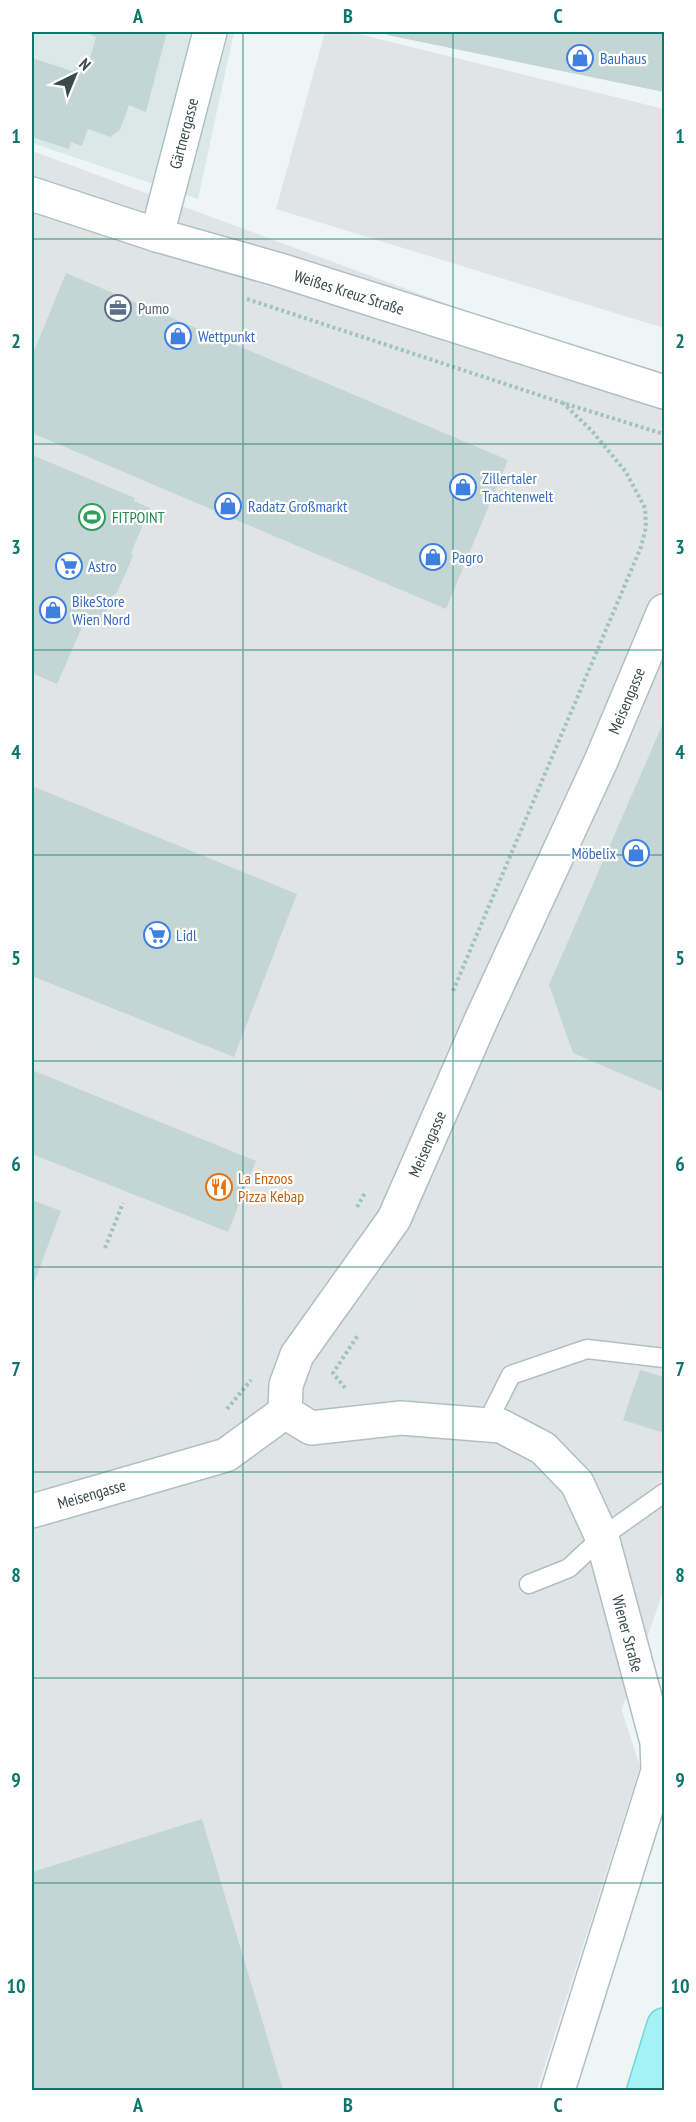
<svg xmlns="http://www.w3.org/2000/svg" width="696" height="2122" font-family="'PT Sans Narrow',sans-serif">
<rect width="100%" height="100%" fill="#edf5f5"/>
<!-- residential -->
<polygon fill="#dbe8e8" points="32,32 234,32 198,199 32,143"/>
<!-- industrial -->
<polygon fill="#dee5e4" points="32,151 664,384 664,1589 489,2090 32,2090"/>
<!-- parking -->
<g fill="#e0e4e4">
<polygon points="325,32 350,32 664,109 664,328 276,209"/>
<polygon points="32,255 66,273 32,356"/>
<polygon points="508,460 568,481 593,496 627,541 568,682 533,669 465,840 495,853 384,1114 234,1057 297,894 32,786 32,673 57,683 87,616 107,624 153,507 135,498 142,480 445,608"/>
<polygon points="549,985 573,1053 664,1092 664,1296 383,1368"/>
<polygon points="32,1020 311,1131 294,1176 344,1223 300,1290 32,1187 32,1154 228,1232 256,1161 32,1070"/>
<polygon points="61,1211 111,1232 251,1284 167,1418 32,1470 32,1289"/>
<polygon points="384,1446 473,1458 529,1480 560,1516 640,1767 537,2090 32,2090 32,1681 213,1638 179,1497"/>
</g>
<!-- building -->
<g fill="#c3d6d5">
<polygon points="92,32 167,32 146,112 129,105 120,130 110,137 88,129 82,146 71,142 69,149 32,137 32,58 72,71 89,61 96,37 91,35"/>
<polygon points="388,32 664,32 664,92 387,35"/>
<polygon points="66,273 508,460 446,609 32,433 32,356"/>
<polygon points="32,455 135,498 134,501 150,508 131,553 133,556 117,593 113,595 102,622 87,616 57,684 32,673"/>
<polygon points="664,721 664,1092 573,1053 549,985"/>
<polygon points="32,786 297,894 234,1057 32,976"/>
<polygon points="32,1070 256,1161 228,1232 32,1154"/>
<polygon points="32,1200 61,1211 32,1288"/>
<polygon points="640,1370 664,1377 664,1433 623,1420"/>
<polygon points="202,1819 283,2090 32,2090 32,1872"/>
</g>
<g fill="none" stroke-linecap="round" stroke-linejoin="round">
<defs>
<g id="lane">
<polyline points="486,1425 511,1375 587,1349 664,1358"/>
<polyline points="529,1584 569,1568 602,1537 664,1493"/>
</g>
<g id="street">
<path id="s1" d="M32,194L157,235L280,270L664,392"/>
<path id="s2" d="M157,235L210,32"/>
<path id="s3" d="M285,1412L311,1428L401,1418L501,1426L543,1448L577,1483L602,1537L657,1742L658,1771L558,2090"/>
<path id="s4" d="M285,1412L286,1385L297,1355L394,1219L482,1018L601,761L664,611"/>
<path id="s5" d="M32,1511L226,1455L285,1412"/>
</g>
<polyline id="primary" points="644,2090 664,2025"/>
</defs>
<!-- lane casing -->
<use href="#lane" stroke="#b0c0c0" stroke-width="21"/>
<!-- street casing -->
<use href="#street" stroke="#b0c0c0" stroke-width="36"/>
<!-- primary casing -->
<use href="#primary" stroke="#74d6db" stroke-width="36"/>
<!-- path -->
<g stroke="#a2c1c1" stroke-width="4" stroke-dasharray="3 3" stroke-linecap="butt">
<polyline points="247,299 563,403 664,434"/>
<polyline points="453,991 641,547 646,527 645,508 626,472 592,431 563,403"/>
<polyline points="357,1207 365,1193"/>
<polyline points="105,1248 123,1203"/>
<polyline points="345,1388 333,1373 358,1335"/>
<polyline points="227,1409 251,1380"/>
</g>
<!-- lane -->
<use href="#lane" stroke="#fff" stroke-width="18"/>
<!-- street -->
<use href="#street" stroke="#fff" stroke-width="33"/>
<!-- primary -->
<use href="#primary" stroke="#a4f1f6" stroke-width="33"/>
</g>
<!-- grid -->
<path fill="none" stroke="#0f766e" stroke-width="1.5" stroke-opacity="0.55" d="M243,32V2090M453,32V2090M32,239H664M32,444H664M32,650H664M32,855H664M32,1061H664M32,1267H664M32,1472H664M32,1678H664M32,1883H664"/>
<!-- icons -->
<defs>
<symbol id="shop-ring" viewBox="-11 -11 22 22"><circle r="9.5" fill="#fff" stroke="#3f7fe0" stroke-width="1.5"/><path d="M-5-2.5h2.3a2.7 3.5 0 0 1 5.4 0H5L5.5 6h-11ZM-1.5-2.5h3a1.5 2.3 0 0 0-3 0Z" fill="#3f7fe0"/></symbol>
<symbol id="office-ring" viewBox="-11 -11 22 22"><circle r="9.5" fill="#fff" stroke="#5c6f8a" stroke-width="1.5"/><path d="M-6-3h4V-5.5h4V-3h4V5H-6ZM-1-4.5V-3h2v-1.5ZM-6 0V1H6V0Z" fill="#5c6f8a"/></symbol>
<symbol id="stadium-ring" viewBox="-11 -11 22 22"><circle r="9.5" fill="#fff" stroke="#2e9e5b" stroke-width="1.5"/><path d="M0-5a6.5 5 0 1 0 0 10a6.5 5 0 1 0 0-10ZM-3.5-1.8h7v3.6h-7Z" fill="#2e9e5b"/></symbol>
<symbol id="supermarket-ring" viewBox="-11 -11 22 22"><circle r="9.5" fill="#fff" stroke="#3f7fe0" stroke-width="1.5"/><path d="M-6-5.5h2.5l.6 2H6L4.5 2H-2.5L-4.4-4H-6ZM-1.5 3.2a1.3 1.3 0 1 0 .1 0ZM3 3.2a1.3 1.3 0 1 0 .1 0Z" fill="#3f7fe0"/></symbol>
<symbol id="restaurant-ring" viewBox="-11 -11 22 22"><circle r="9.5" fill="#fff" stroke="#e8710a" stroke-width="1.5"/><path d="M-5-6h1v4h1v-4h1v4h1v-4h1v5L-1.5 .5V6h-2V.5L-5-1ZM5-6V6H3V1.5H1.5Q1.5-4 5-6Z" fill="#e8710a"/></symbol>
</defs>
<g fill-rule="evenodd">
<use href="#shop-ring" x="565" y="43" width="30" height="30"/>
<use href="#office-ring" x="103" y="293" width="30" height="30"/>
<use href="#shop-ring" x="163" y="321" width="30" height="30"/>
<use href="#shop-ring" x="448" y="472" width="30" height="30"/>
<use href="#shop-ring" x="213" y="491" width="30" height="30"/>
<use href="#stadium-ring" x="77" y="502" width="30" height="30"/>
<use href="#shop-ring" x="418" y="542" width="30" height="30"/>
<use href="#supermarket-ring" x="54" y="551" width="30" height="30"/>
<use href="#shop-ring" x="38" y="595" width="30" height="30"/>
<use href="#shop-ring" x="621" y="838" width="30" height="30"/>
<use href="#supermarket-ring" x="142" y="920" width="30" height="30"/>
<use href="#restaurant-ring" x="204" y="1172" width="30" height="30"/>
</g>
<g text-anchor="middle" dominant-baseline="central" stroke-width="4.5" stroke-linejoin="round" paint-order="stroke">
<!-- shop labels -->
<g font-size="16" fill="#366cbe" stroke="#fff" text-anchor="start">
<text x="600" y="58">Bauhaus</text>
<text x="198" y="336">Wettpunkt</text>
<text x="482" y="478">Zillertaler<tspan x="482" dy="18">Trachtenwelt</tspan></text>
<text x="248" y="506">Radatz Großmarkt</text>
<text x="452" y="557">Pagro</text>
<text x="88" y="566">Astro</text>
<text x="72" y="601">BikeStore<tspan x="72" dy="18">Wien Nord</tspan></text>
<text x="616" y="853" text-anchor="end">Möbelix</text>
<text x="176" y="935">Lidl</text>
</g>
<!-- street labels -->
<g font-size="16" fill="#3a4949" stroke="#fff">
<text stroke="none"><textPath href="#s2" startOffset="105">Gärtnergasse</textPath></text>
<text stroke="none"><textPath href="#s1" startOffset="332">Weißes Kreuz Straße</textPath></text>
<text stroke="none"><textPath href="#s4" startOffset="794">Meisengasse</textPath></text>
<text stroke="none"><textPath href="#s4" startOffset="308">Meisengasse</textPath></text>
<text stroke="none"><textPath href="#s5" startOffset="62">Meisengasse</textPath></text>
<text stroke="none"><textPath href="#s3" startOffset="477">Wiener Straße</textPath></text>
</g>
<!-- service labels -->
<g font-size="16" fill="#4e5e75" stroke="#fff" text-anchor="start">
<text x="138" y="308">Pumo</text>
</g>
<!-- leisure labels -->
<g font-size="16" fill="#27864d" stroke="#fff" text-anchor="start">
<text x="112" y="517">FITPOINT</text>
</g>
<!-- food labels -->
<g font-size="16" fill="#c56008" stroke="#fff" text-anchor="start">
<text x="238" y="1178">La Enzoos<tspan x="238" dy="18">Pizza Kebap</tspan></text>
</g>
</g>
<!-- border -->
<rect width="696" height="2122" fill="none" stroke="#ffffff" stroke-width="66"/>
<!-- north arrow -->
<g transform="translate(75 75) rotate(43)" stroke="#ffffff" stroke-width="4.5" paint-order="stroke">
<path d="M0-4.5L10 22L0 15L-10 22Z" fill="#3a4949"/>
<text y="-9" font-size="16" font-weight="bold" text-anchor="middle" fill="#3a4949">N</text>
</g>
<rect x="33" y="33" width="630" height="2056" fill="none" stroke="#0f766e" stroke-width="2"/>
<g font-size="20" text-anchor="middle" font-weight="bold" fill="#0f766e">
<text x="138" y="23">A</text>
<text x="348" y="23">B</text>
<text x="558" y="23">C</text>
<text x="16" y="143">1</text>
<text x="680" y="143">1</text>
<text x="16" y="348">2</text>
<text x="680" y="348">2</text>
<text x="16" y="554">3</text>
<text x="680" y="554">3</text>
<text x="16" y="759">4</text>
<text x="680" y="759">4</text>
<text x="16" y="965">5</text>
<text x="680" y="965">5</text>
<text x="16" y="1171">6</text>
<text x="680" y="1171">6</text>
<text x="16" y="1376">7</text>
<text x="680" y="1376">7</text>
<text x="16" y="1582">8</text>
<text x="680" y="1582">8</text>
<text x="16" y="1787">9</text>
<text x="680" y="1787">9</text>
<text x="16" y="1993">10</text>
<text x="680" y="1993">10</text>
<text x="138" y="2112">A</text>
<text x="348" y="2112">B</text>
<text x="558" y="2112">C</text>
</g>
</svg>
